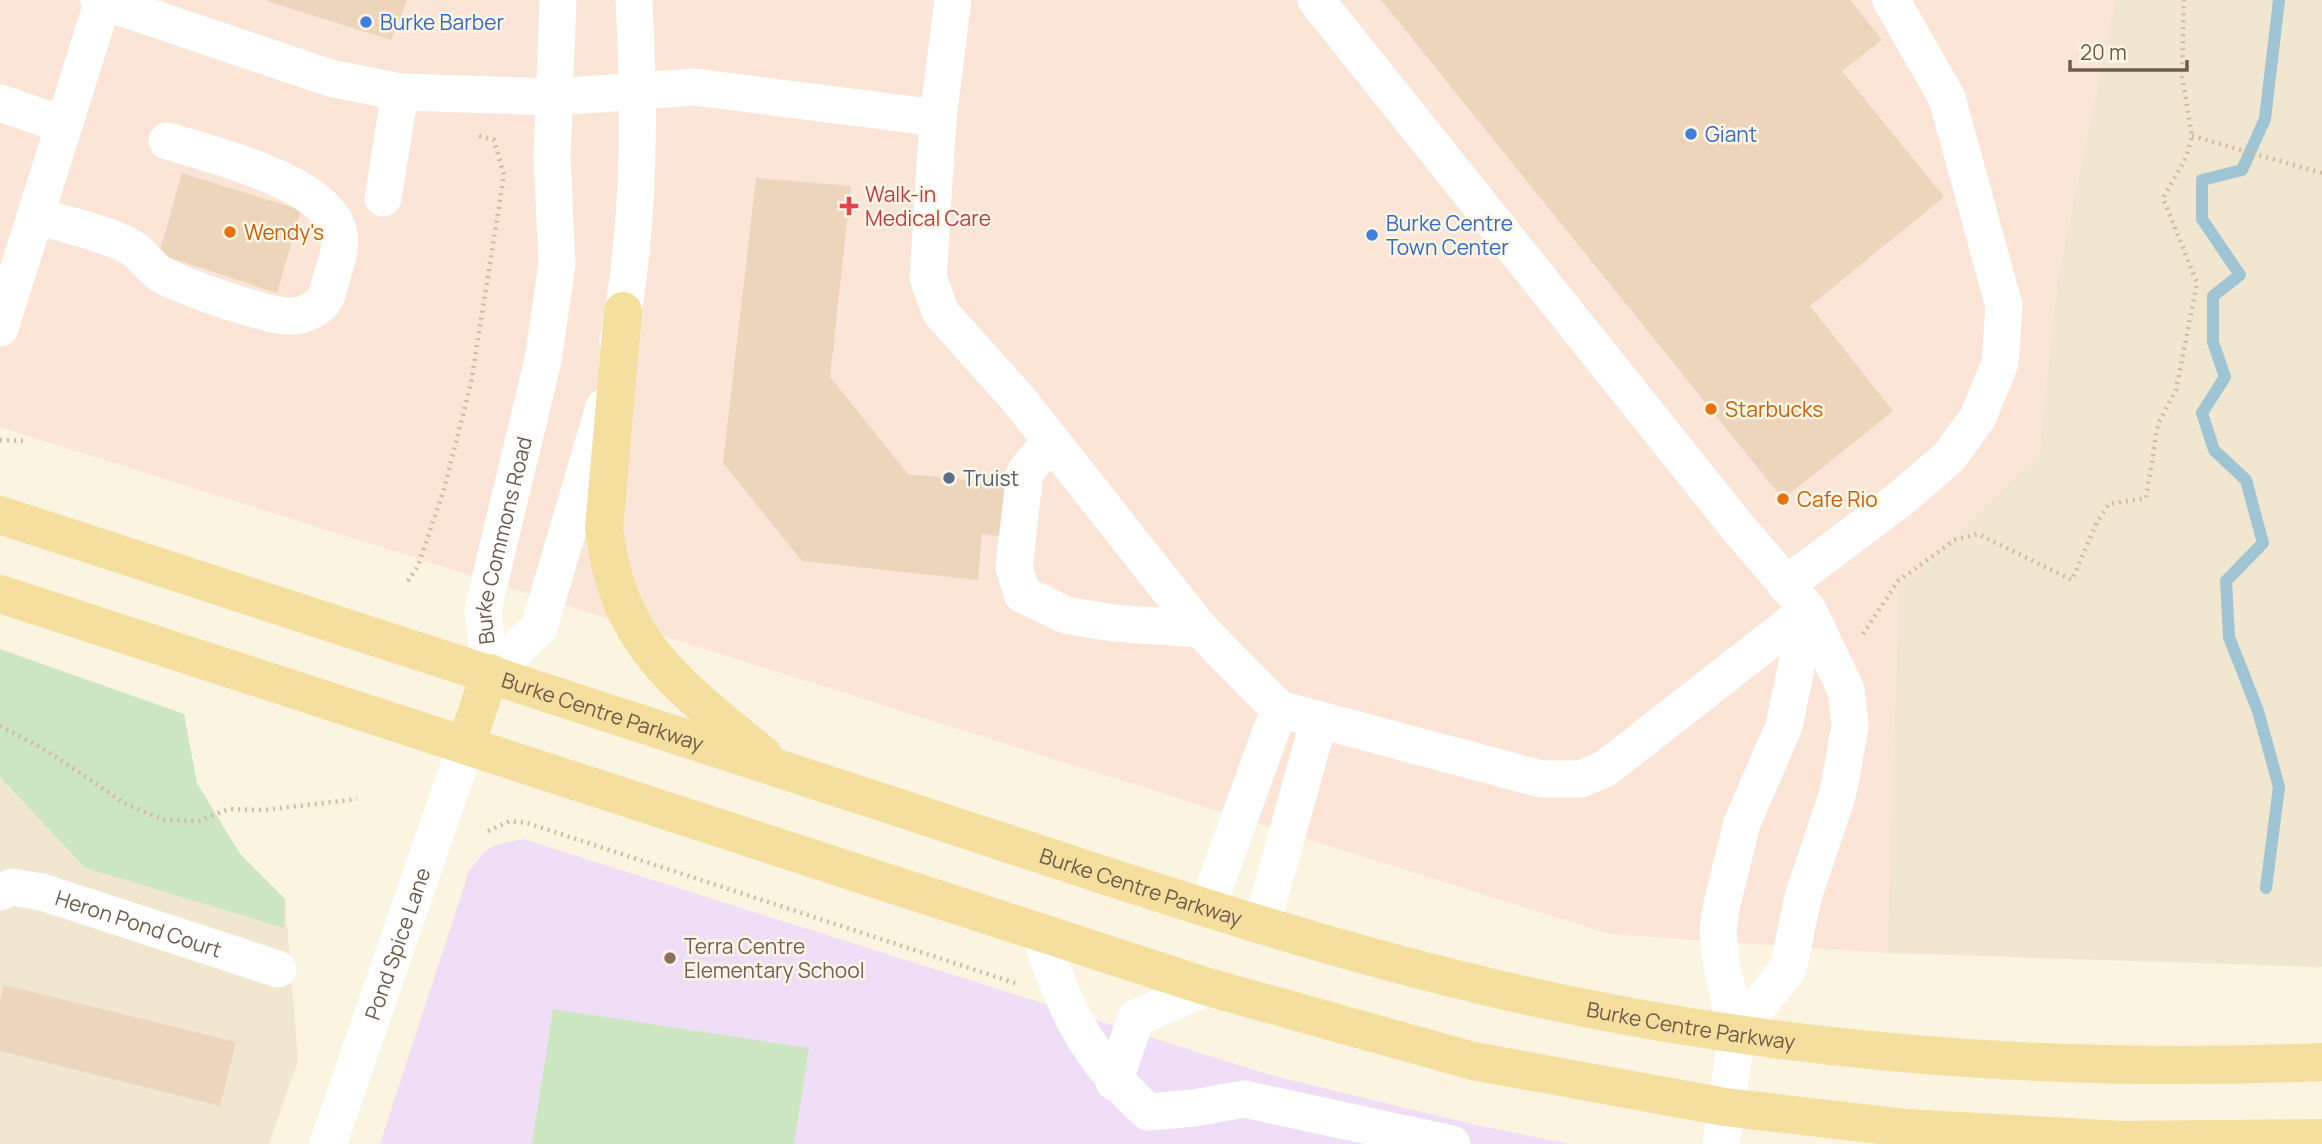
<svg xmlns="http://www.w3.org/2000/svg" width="2322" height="1144" font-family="Manrope,sans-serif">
<rect width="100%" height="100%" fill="#faf4e1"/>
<!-- residential -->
<g fill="#f1e6d0">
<polygon points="2115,0 2322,0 2322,967 1887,953 1899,586 2039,455 2057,284"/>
<polygon points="0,777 85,868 284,928 285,899 298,1061 269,1144 0,1144"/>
</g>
<!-- commercial -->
<polygon fill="#fae5d6" points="0,0 2115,0 2057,284 2039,455 1899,586 1887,953 1609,934 0,427"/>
<!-- education -->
<polygon fill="#f0def6" points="523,839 1270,1075 1476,1125 1570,1144 380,1144 469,871 484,852 493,846"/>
<!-- green -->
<g fill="#cce6c1">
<polygon points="0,649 184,714 197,783 240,854 285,899 284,928 85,868 0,777"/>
<polygon points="553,1009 809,1048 794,1144 532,1144"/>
</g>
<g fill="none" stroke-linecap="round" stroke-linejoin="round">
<!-- stream -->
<polyline stroke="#9fc4d3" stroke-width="12" points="2266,888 2279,787 2258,711 2229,637 2226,581 2263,543 2246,480 2214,450 2202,413 2225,377 2213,342 2213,296 2240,275 2202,219 2202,180 2242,170 2265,119 2279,0"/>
</g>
<!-- building -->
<g fill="#edd5bb">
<polygon points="407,0 391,40 267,1 268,0"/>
<polygon points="1381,0 1850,0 1882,40 1842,71 1944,197 1810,306 1893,411 1783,499"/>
<polygon points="182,173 301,210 277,293 159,254"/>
<polygon points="756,178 851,186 830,377 908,474 1038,487 1032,540 982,534 978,580 802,561 723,463"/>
<polygon points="4,985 236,1042 220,1106 0,1051 0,1001"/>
</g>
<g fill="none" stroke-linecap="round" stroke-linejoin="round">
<!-- path -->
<g stroke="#d2b99f" stroke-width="4.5" stroke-dasharray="2 5" stroke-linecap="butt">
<polyline points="2192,136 2322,173"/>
<polyline points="0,440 27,441"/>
<polyline points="408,581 418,566 444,489 471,383 504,175 494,140 476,135"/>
<polyline points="1863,634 1898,581 1955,540 1978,534 2072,580 2097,522 2109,504 2146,498 2158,424 2176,390 2197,283 2163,198 2186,158 2192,136 2182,77 2184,0"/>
<polyline points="0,726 44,749 124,803 164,820 199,821 229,809 264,810 357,799"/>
<polyline points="488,831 510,821 527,823 1015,983"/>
</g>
<!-- minor -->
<g stroke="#fff" stroke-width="37">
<polyline points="99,0 330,78 400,92 556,97 695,87 938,118"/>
<polyline points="953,0 938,118 928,278 941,313 1019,400 1200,629 1279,709 1541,779 1581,779 1606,768 1808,610 1735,524 1316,0"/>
<polyline points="0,103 64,125"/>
<polyline points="383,198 400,92"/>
<path d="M36,216C63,224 109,234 132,248C144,255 151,270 164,276C187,288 261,314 286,316C302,318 324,308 328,291C332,272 342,254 339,234C330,182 210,154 167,141"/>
<polyline points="0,328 103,1"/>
<path d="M618,340C640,228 640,114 634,0"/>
<polyline points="1051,441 1025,472 1014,567 1022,594 1066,615 1113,623 1200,629"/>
<polyline points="1786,585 1899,500 1949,457 1978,417 2000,363 2004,306 1947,98 1891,0"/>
<polyline points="490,673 539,628 604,407"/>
<path id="s1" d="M490,673L483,609L543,360L557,264L552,157L558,0"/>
<path id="s2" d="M0,892L12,887L42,892L278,969"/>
<polyline points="1207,908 1279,709"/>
<polyline points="1262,924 1319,720"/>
<path d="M1039,932C1065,1010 1086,1056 1148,1112L1194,1108L1244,1099L1452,1144"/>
<polyline points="1737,1032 1788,969 1803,897 1837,796 1844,761 1850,725 1846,690 1808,610"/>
<polyline points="1114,1082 1136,1018 1208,987"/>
<path id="s3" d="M328,1144L466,745"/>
<polyline points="1721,1144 1737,1032 1722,967 1718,930 1721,908 1742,823 1784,726 1808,610"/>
</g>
<!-- major -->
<g stroke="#f5df9e" stroke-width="38">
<path d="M623,311L604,529C618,645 679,686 763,755"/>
<path id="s4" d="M0,515C291,609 581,705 872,799C1067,862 1261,931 1460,980C1740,1050 2034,1074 2322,1062"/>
<polyline points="0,594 1208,987 1473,1061 1725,1107 1906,1128 2123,1140 2322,1138"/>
<polyline points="466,745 490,673"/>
</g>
</g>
<!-- markers -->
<g fill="#3f7fe0" stroke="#fef7e7" stroke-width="2.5">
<circle cx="366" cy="22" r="7"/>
<circle cx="1691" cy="134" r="7"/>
<circle cx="1372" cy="235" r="7"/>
</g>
<path fill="#e0444e" stroke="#fef7e7" stroke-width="2.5" d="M845.5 195.5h7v7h7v7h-7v7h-7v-7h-7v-7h7z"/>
<g fill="#e8710a" stroke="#fef7e7" stroke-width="2.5">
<circle cx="230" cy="232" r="7"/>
<circle cx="1711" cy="409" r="7"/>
<circle cx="1783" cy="499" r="7"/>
</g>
<circle fill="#5c6f8a" stroke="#fef7e7" stroke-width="2.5" cx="949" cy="478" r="7"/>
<circle fill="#8d6e63" stroke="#fef7e7" stroke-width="2.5" cx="670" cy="958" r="7"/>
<g text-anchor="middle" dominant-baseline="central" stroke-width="5" stroke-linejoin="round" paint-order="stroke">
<!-- shop labels -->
<g font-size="21" fill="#366cbe" stroke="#fef7e7" text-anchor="start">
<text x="380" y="22">Burke Barber</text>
<text x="1705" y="134">Giant</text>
<text x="1386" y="223">Burke Centre<tspan x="1386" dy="24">Town Center</tspan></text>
</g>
<!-- health labels -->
<g font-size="21" fill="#be3a42" stroke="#fef7e7" text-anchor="start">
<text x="865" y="194">Walk-in<tspan x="865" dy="24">Medical Care</tspan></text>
</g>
<!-- food labels -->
<g font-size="21" fill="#c56008" stroke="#fef7e7" text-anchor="start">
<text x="244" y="232">Wendy's</text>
<text x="1725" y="409">Starbucks</text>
<text x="1797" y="499">Cafe Rio</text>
</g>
<!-- service labels -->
<g font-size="21" fill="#4e5e75" stroke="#fef7e7" text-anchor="start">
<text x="963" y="478">Truist</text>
</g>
<!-- street labels -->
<g font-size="21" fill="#6f5c4a" stroke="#fef7e7">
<text stroke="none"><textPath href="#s1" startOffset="135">Burke Commons Road</textPath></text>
<text stroke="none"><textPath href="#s4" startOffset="634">Burke Centre Parkway</textPath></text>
<text stroke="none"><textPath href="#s4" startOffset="1200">Burke Centre Parkway</textPath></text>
<text stroke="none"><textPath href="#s2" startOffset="145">Heron Pond Court</textPath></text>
<text stroke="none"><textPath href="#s3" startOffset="212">Pond Spice Lane</textPath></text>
<text stroke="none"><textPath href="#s4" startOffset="1768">Burke Centre Parkway</textPath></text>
</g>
<!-- education labels -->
<g font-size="21" fill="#785e54" stroke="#fef7e7" text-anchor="start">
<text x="684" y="946">Terra Centre<tspan x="684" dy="24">Elementary School</tspan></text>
</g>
</g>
<!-- scale -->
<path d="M2070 60v10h117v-10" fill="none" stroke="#6f5c4a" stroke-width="3.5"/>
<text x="2080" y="60" font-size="21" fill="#6f5c4a" stroke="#fef7e7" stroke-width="5" paint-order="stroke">20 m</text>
</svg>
